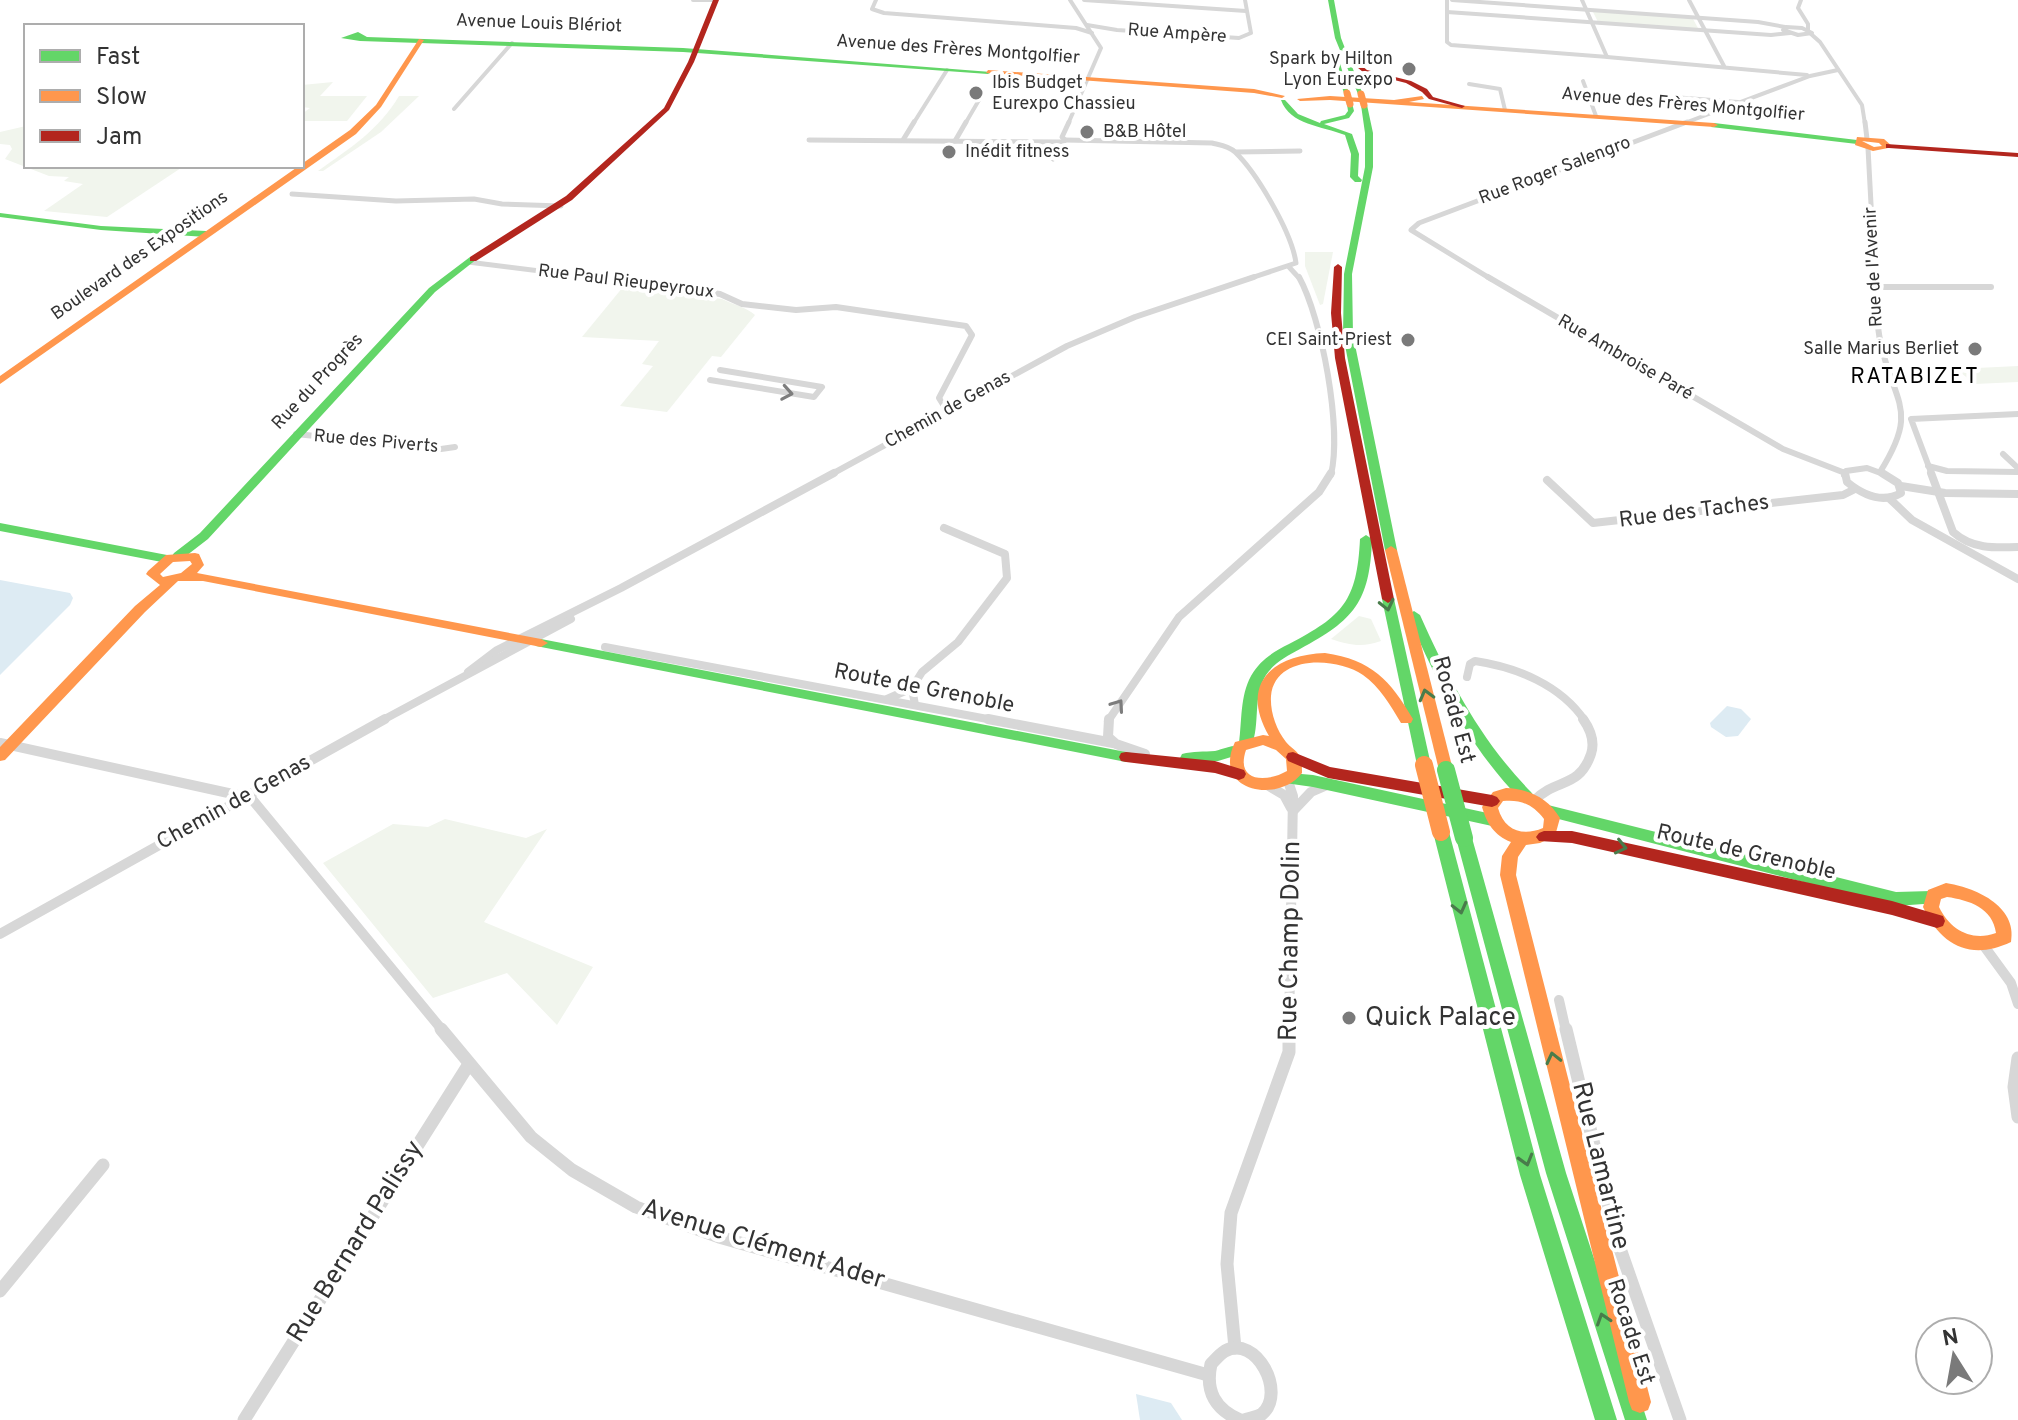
<svg xmlns="http://www.w3.org/2000/svg" width="2018" height="1420" font-family="Overpass,sans-serif">
<rect width="100%" height="100%" fill="#fff"/>
<!-- green -->
<g fill="#f1f5ed">
<polygon points="1592,10 1692,17 1699,30 1598,22"/>
<polygon points="333,82 320,96 367,96 347,121 302,121 302,114 310,108 302,107 302,85"/>
<path d="M399,96H419L381,132L323,171H318C350,148 379,130 399,96Z"/>
<polygon points="26,126 26,166 138,166 138,169 184,166 107,217 44,211 83,184 64,181 69,177 49,176 5,159 12,149 10,145 0,144 0,132"/>
<polygon points="1305,252 1333,252 1323,304 1320,305 1305,266"/>
<path d="M623,287L722,299C734,305 746,307 755,315L721,357L712,356L667,412L620,406L653,366L642,364L659,341L582,337Z"/>
<polygon points="2018,366 2018,382 1975,384 1956,369"/>
<path d="M1359,616L1371,619L1381,641C1362,648 1349,645 1331,639Z"/>
<polygon points="445,819 526,838 547,829 484,922 593,967 557,1025 507,973 433,998 323,863 393,824 428,827"/>
</g>
<!-- water -->
<g fill="#ddebf3">
<polygon points="0,580 70,593 73,598 70,605 0,675"/>
<polygon points="1727,706 1741,709 1751,719 1738,736 1726,737 1711,727 1710,723"/>
<polygon points="1136,1394 1171,1403 1182,1420 1140,1420"/>
</g>
<g fill="none" stroke-linecap="round" stroke-linejoin="round">
<!-- street-far5 -->
<g stroke="#d7d7d7" stroke-width="4">
<polyline points="693,0 716,0"/>
<polyline points="876,0 872,9 884,13 1076,28 1092,33"/>
<polyline points="1084,0 1246,11"/>
<polyline points="1447,0 1447,42 1451,45 1608,57"/>
<polyline points="1452,0 1758,22 1785,27"/>
<polyline points="1582,0 1607,57 1807,75"/>
<polyline points="1689,0 1724,66"/>
<polyline points="1801,0 1798,8 1808,24 1808,30"/>
<polyline points="1447,12 1771,35 1790,33"/>
<polyline points="1087,25 1117,30 1239,38 1251,33 1245,0"/>
<polygon points="1786,27 1802,28 1812,33 1798,35 1783,30"/>
<polyline points="1811,34 1820,42 1862,105 1865,124"/>
<polyline points="1583,81 1596,116"/>
<polyline points="1469,84 1500,89 1505,110"/>
<polyline points="1660,96 1738,102"/>
<polyline points="454,109 512,43"/>
<polyline points="913,124 947,70"/>
<polyline points="965,124 979,100"/>
<polyline points="1068,124 1101,48 1070,0"/>
<polyline points="1682,124 1810,76 1838,70"/>
</g>
<!-- street-far4 -->
<g stroke="#d7d7d7" stroke-width="5">
<polyline points="1865,122 1867,139"/>
<polyline points="809,140 1062,142"/>
<polyline points="903,140 914,122"/>
<path d="M1065,140L1212,143C1220,145 1229,146 1235,152C1257,173 1292,233 1296,263L1248,279"/>
<polyline points="955,141 966,122"/>
<polyline points="1868,148 1875,279"/>
<polyline points="1236,152 1300,151"/>
<polyline points="1053,159 1065,140 1062,137 1069,122"/>
<polyline points="292,194 396,201 474,199 502,204 561,206"/>
<polyline points="468,262 604,279"/>
<polyline points="1289,267 1300,279"/>
<polyline points="1491,279 1411,230 1419,223 1687,122"/>
</g>
<!-- street-far3 -->
<g stroke="#d7d7d7" stroke-width="6">
<polyline points="588,277 720,294 742,304 796,310 836,307 966,326 972,335 939,398 947,411"/>
<path d="M1299,277C1322,319 1342,428 1331,475"/>
<polyline points="1488,277 1783,449 1845,473"/>
<path d="M1874,277C1876,300 1876,323 1881,345C1895,405 1919,410 1880,472"/>
<polyline points="1874,287 1991,287"/>
<polyline points="710,380 814,397 822,387 720,370"/>
<polyline points="296,434 441,449 455,447"/>
<polyline points="2003,454 2018,468"/>
<polyline points="1928,466 1947,471 2018,472"/>
<polyline points="830,475 1067,346 1135,317 1254,277"/>
<polyline points="1844,475 1846,471 1867,468 1886,475"/>
<polyline points="1932,475 1911,419 2018,414"/>
</g>
<!-- street-far2 -->
<g stroke="#d7d7d7" stroke-width="8">
<path d="M1845,473L1847,482C1863,495 1882,504 1901,493L1898,483L1882,473"/>
<path d="M1931,473L1953,532C1972,549 1994,548 2018,547"/>
<polyline points="1547,480 1593,523 1843,495 1855,489"/>
<polyline points="1901,486 1945,493 2018,494"/>
<polyline points="1890,499 1912,520 2018,579"/>
<polyline points="605,647 998,721"/>
<polyline points="468,672 497,650 621,588 834,473"/>
<path d="M1467,677L1470,664L1475,661C1516,667 1561,685 1585,721"/>
<polyline points="912,688 922,672 958,642 1007,578 1005,554 944,528"/>
<polyline points="887,699 912,688 915,705"/>
<polyline points="381,721 571,619"/>
<polyline points="1108,721 1179,617 1319,492 1331,473"/>
</g>
<!-- street-far1 -->
<g stroke="#d7d7d7" stroke-width="10">
<polyline points="988,719 1113,743"/>
<polyline points="1109,719 1108,737 1116,744 1145,754"/>
<polyline points="0,743 251,798 443,1031"/>
<polyline points="1288,781 1293,796 1289,1031"/>
<polyline points="1269,786 1284,795 1291,808"/>
<path d="M1535,800C1556,778 1579,789 1591,754C1595,742 1590,729 1583,719"/>
<polyline points="1293,811 1311,792 1327,785"/>
<polyline points="0,934 385,719"/>
<polyline points="1984,946 2011,983 2018,1004"/>
<polyline points="1559,1000 1566,1031"/>
</g>
<!-- street -->
<g stroke="#d7d7d7" stroke-width="13">
<polyline points="441,1029 531,1137 572,1170 636,1207 719,1237 1208,1375"/>
<polyline points="1566,1029 1617,1240 1680,1420"/>
<polyline points="2018,1058 2014,1087 2018,1117"/>
<polyline points="0,1291 103,1165"/>
<polyline points="1235,1348 1227,1264 1231,1213 1289,1052 1289,1029"/>
<polyline points="244,1420 469,1064"/>
<path d="M1240,1420C1215,1409 1205,1391 1211,1364C1215,1360 1220,1354 1225,1351C1256,1334 1287,1393 1262,1414C1258,1417 1249,1418 1244,1420"/>
</g>
<!-- fast -->
<g fill="#63d668" fill-rule="evenodd">
<polygon points="1328,0 1334,0 1341,38 1363,95 1358,94 1335,38"/>
<polygon points="358,32 367,37 683,48 991,72 988,74 683,52 360,41 341,38"/>
<polygon points="1336,57 1341,58 1339,60 1349,94 1344,93 1333,60"/>
<path d="M1281,100H1285L1298,114L1320,123L1321,121L1345,115L1348,111L1347,104L1352,103L1354,111L1349,118L1324,124L1352,134L1359,154L1358,176L1362,180L1361,182H1355L1350,177L1351,154L1345,135C1322,126 1290,125 1281,100Z"/>
<polygon points="1364,103 1367,105 1373,133 1373,167 1352,274 1353,335 1397,550 1391,554 1385,550 1343,335 1344,274 1365,167 1365,133 1361,105"/>
<polygon points="1714,123 1857,140 1861,142 1857,144 1711,127"/>
<polygon points="0,213 101,226 206,231 210,234 206,237 101,230 0,217"/>
<polygon points="470,257 477,259 435,292 208,539 182,559 174,559 172,556 174,553 200,533 429,288"/>
<polygon points="0,523 167,555 173,559 167,563 0,531"/>
<path d="M1366,535L1372,539C1370,602 1354,620 1300,649C1287,656 1274,663 1266,675C1252,697 1261,724 1251,747H1242L1243,750L1241,754L1218,761L1182,762L1180,758L1182,754C1193,751 1204,752 1215,751C1224,749 1231,745 1240,746L1239,743C1242,721 1240,696 1251,676C1260,660 1273,652 1289,644C1343,616 1357,601 1360,539Z"/>
<polygon points="1388,595 1394,599 1431,765 1429,769 1419,769 1417,765 1382,599"/>
<path d="M1414,611L1420,615C1449,680 1481,741 1531,792L1534,796L1531,800H1521C1469,747 1437,683 1408,615Z"/>
<polygon points="541,639 1126,752 1131,753 1133,757 1131,761 1126,762 536,646 534,643"/>
<polygon points="1290,773 1313,775 1492,814 1497,816 1500,820 1497,824 1492,826 1313,787 1285,783 1283,779 1285,775"/>
<polygon points="1548,805 1896,892 1931,891 1937,893 1939,898 1937,903 1896,906 1543,815 1540,811 1543,807"/>
<polygon points="1441,826 1446,828 1449,832 1540,1175 1617,1420 1595,1420 1520,1175 1433,832 1436,828"/>
<polygon points="1464,832 1469,834 1472,838 1566,1173 1647,1420 1625,1420 1546,1173 1456,838 1459,834"/>
</g>
<!-- slow -->
<g fill="#ff974d" fill-rule="evenodd">
<polygon points="419,39 424,40 381,107 356,134 0,384 0,376 350,130 376,105"/>
<polygon points="988,70 1254,89 1285,96 1282,98 1254,93 986,73"/>
<polygon points="1330,96 1394,100 1422,96 1424,99 1409,102 1714,123 1718,125 1714,127 1330,100 1300,101 1297,99"/>
<path d="M1857,137L1884,139L1893,147L1873,151L1855,145ZM1862,141L1879,143L1882,146L1874,147Z"/>
<polygon points="1391,546 1397,550 1453,770 1451,774 1441,774 1439,770 1385,550"/>
<path d="M195,553L199,554L204,565L197,573L541,639L548,643L541,647L203,581H178L145,612L5,760L0,761V747L135,606L160,585L146,574L148,571L166,555ZM190,561L192,564L181,573L163,577L160,574L173,562Z"/>
<path d="M1325,653C1372,660 1390,680 1413,719L1411,723H1401C1390,705 1380,687 1363,675C1337,657 1275,654 1271,696C1270,712 1276,729 1286,742C1290,747 1296,750 1299,755C1302,760 1302,767 1302,773C1279,804 1211,792 1235,742L1263,735L1269,736C1239,684 1272,655 1325,653ZM1263,745L1276,750L1286,759L1287,771C1266,783 1235,782 1246,750Z"/>
<path d="M1506,788C1529,789 1548,798 1560,818L1555,836L1540,843L1526,845L1518,857L1516,875L1651,1402L1648,1410L1640,1413L1632,1410L1629,1402L1500,875L1502,856L1511,842C1494,835 1487,824 1482,807L1493,792ZM1503,801C1521,799 1533,805 1544,819L1543,828C1522,837 1504,830 1498,808Z"/>
<path d="M1946,883C1973,887 2018,905 2011,942C1971,961 1941,946 1923,907L1928,890ZM1947,897C1969,900 1993,908 1996,933C1972,942 1950,930 1939,907L1941,899Z"/>
</g>
<!-- jam -->
<g fill="#b3261e" fill-rule="evenodd">
<polygon points="713,0 719,0 694,62 669,110 572,200 476,261 470,261 470,257 566,196 664,108 688,62"/>
<polygon points="1342,53 1346,53 1367,70 1411,81 1427,89 1433,97 1465,106 1462,108 1429,99 1422,92 1406,83 1363,72 1342,55"/>
<polygon points="1886,144 2018,153 2018,157 1889,148 1886,148"/>
<polygon points="1338,264 1342,267 1341,313 1345,358 1394,599 1388,603 1382,599 1335,358 1331,313 1334,267"/>
<polygon points="1126,752 1215,761 1244,770 1246,774 1244,778 1239,780 1215,773 1126,762 1121,761 1119,757 1121,753"/>
<polygon points="1293,752 1330,767 1492,795 1497,797 1500,801 1497,805 1492,807 1328,778 1288,761 1286,757 1288,753"/>
<polygon points="1544,831 1572,831 1892,901 1943,916 1945,921 1943,926 1937,928 1892,915 1572,843 1539,841 1536,837 1539,833"/>
</g>
<!-- fast-bridge -->
<polyline stroke="#63d668" stroke-width="18" points="1446,770 1464,838"/>
<!-- slow-bridge-far1 -->
<g stroke="#ff974d" stroke-width="7">
<polyline points="1347,93 1350,104"/>
<polyline points="1361,94 1364,105"/>
</g>
<!-- slow-bridge -->
<polyline stroke="#ff974d" stroke-width="18" points="1424,765 1441,832"/>
</g>
<!-- one-way arrows -->
<defs><path id="oneway-chevron" d="M-2-3.5L2.5 0L-2 3.5" fill="none" stroke-width="1.6" stroke-linecap="round" stroke-linejoin="round" transform="scale(2)"/></defs>
<g stroke="#7d7d7d">
<use href="#oneway-chevron" transform="translate(787 393) rotate(10)"/>
<use href="#oneway-chevron" transform="translate(1118 705) rotate(-55)"/>
</g>
<g stroke="#497c4b">
<use href="#oneway-chevron" transform="translate(1387 605) rotate(77)"/>
<use href="#oneway-chevron" transform="translate(1426 695) rotate(-105)"/>
<use href="#oneway-chevron" transform="translate(1621 847) rotate(13)"/>
<use href="#oneway-chevron" transform="translate(1460 908) rotate(76)"/>
<use href="#oneway-chevron" transform="translate(1553 1058) rotate(-103)"/>
<use href="#oneway-chevron" transform="translate(1526 1160) rotate(74)"/>
<use href="#oneway-chevron" transform="translate(1603 1319) rotate(-108)"/>
</g>
<!-- markers -->
<g fill="#7a7a7a" stroke="#fff" stroke-width="3">
<circle cx="1409" cy="69" r="8"/>
<circle cx="976" cy="93" r="8"/>
<circle cx="1087" cy="132" r="8"/>
<circle cx="949" cy="152" r="8"/>
<circle cx="1408" cy="340" r="8"/>
<circle cx="1975" cy="349" r="8"/>
<circle cx="1349" cy="1018" r="8"/>
</g>
<g text-anchor="middle" dominant-baseline="central" stroke-width="8" stroke-linejoin="round" paint-order="stroke">
<!-- far-street labels -->
<g font-size="18" fill="#333" stroke="#fff">
<text transform="translate(539 24) rotate(2)">Avenue Louis Blériot</text>
<text transform="translate(1177 34) rotate(4)">Rue Ampère</text>
<text transform="translate(958 50) rotate(4)">Avenue des Frères Montgolfier</text>
<text transform="translate(1683 105) rotate(5)">Avenue des Frères Montgolfier</text>
<text transform="translate(1555 171) rotate(-21)">Rue Roger Salengro</text>
<text transform="translate(140 256) rotate(-35)">Boulevard des Expositions</text>
<text transform="translate(1874 267) rotate(-93)">Rue de l'Avenir</text>
<text transform="translate(626 282) rotate(7)">Rue Paul Rieupeyroux</text>
<text transform="translate(1625 358) rotate(30)">Rue Ambroise Paré</text>
<text transform="translate(318 382) rotate(-47)">Rue du Progrès</text>
<text transform="translate(948 410) rotate(-29)">Chemin de Genas</text>
<text transform="translate(376 442) rotate(5)">Rue des Piverts</text>
</g>
<!-- far-poi labels -->
<g font-size="18" fill="#333" stroke="#fff" text-anchor="end">
<text x="1393" y="59">Spark by Hilton<tspan x="1393" dy="21">Lyon Eurexpo</tspan></text>
<text x="992" y="83" text-anchor="start">Ibis Budget<tspan x="992" dy="21">Eurexpo Chassieu</tspan></text>
<text x="1103" y="132" text-anchor="start">B&amp;B Hôtel</text>
<text x="965" y="152" text-anchor="start">Inédit fitness</text>
<text x="1392" y="340">CEI Saint-Priest</text>
<text x="1959" y="349">Salle Marius Berliet</text>
</g>
<!-- far-quarter labels -->
<g font-size="22" letter-spacing="2" fill="#000" stroke="#fff">
<text x="1915" y="377">RATABIZET</text>
</g>
<!-- street labels -->
<g font-size="22" fill="#333" stroke="#fff">
<text transform="translate(1694 512) rotate(-7)">Rue des Taches</text>
<text transform="translate(924 689) rotate(11)">Route de Grenoble</text>
<text transform="translate(1453 710) rotate(75)">Rocade Est</text>
<text transform="translate(234 803) rotate(-29)">Chemin de Genas</text>
<text transform="translate(1746 853) rotate(13)">Route de Grenoble</text>
<text transform="translate(1630 1332) rotate(72)">Rocade Est</text>
</g>
<!-- near-street labels -->
<g font-size="26" fill="#333" stroke="#fff">
<text transform="translate(1291 941) rotate(-89)">Rue Champ Dolin</text>
<text transform="translate(1600 1166) rotate(76)">Rue Lamartine</text>
<text transform="translate(356 1242) rotate(-58)">Rue Bernard Palissy</text>
<text transform="translate(763 1245) rotate(17)">Avenue Clément Ader</text>
</g>
<!-- near-poi labels -->
<g font-size="26" fill="#333" stroke="#fff" text-anchor="start">
<text x="1365" y="1018">Quick Palace</text>
</g>
</g>
<!-- legend -->
<rect x="24" y="24" width="280" height="144" fill="#ffffff" stroke="#adadad" stroke-width="2"/>
<rect x="40" y="50" width="40" height="12" fill="#63d668" stroke="#adadad" stroke-width="2"/>
<text x="96" y="64" font-size="24" fill="#333333">Fast</text>
<rect x="40" y="90" width="40" height="12" fill="#ff974d" stroke="#adadad" stroke-width="2"/>
<text x="96" y="104" font-size="24" fill="#333333">Slow</text>
<rect x="40" y="130" width="40" height="12" fill="#b3261e" stroke="#adadad" stroke-width="2"/>
<text x="96" y="144" font-size="24" fill="#333333">Jam</text>
<!-- north arrow -->
<g transform="translate(1954 1356) rotate(349)"><circle r="38" fill="#ffffff" stroke="#adadad" stroke-width="2"/>
<path d="M0-6L14 30L0 20L-14 30Z" fill="#7a7a7a"/>
<text y="-12" font-size="22" font-weight="bold" text-anchor="middle" fill="#333333">N</text>
</g>
</svg>
